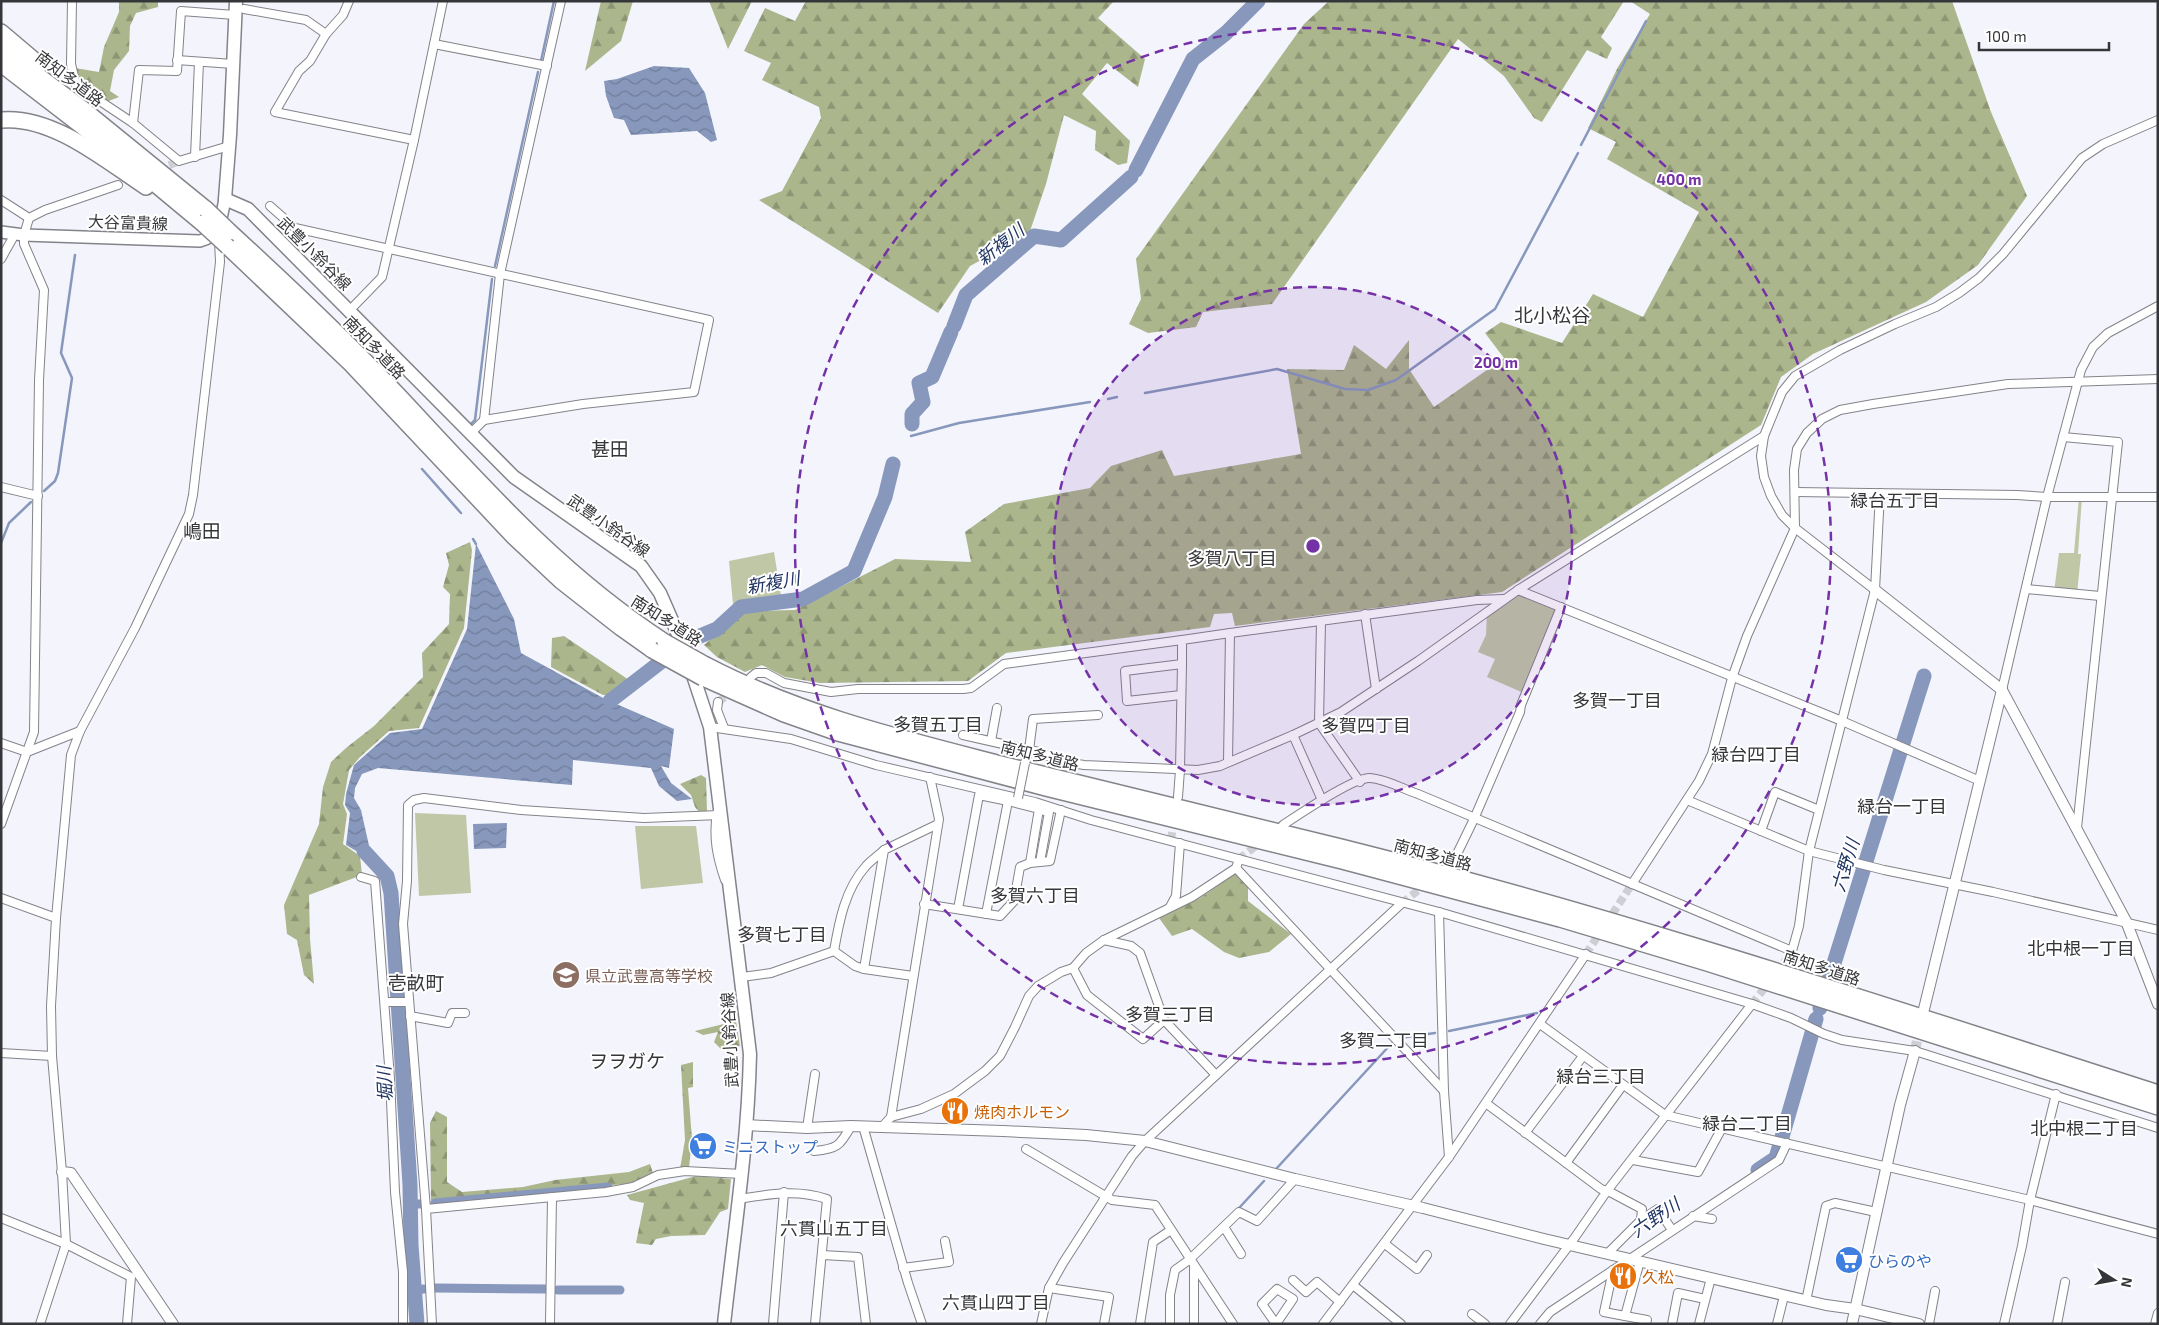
<svg xmlns="http://www.w3.org/2000/svg" width="2159" height="1325" font-family="'Exo 2','Noto Sans JP',sans-serif">
<defs>
<pattern id="forest-firs" width="22" height="20" patternUnits="userSpaceOnUse" patternTransform="scale(1.25)"><rect width="22" height="20" fill="#acb68d"/><path d="M5 1l3.5 6h-7zM16 11l3.5 6h-7z" fill="#8d9574"/></pattern>
<pattern id="water-waves" width="16" height="10" patternUnits="userSpaceOnUse" patternTransform="scale(1.25)"><rect width="16" height="10" fill="#8798bc"/><path d="M0 5q4-4 8 0t8 0" fill="none" stroke="#6f7d9a"/></pattern>
</defs>
<rect width="100%" height="100%" fill="#f4f4fc"/>
<!-- green -->
<g fill="#bfc7a6">
<polygon points="2079,497 2082,497 2078,554 2081,554 2077,594 2054,592 2059,553 2074,553"/>
<polygon points="774,552 781,596 733,604 729,561"/>
<polygon points="1518,590 1561,607 1526,694 1487,677 1495,659 1478,652 1486,635 1487,612"/>
<polygon points="415,813 466,815 471,893 419,896"/>
<polygon points="635,826 696,826 703,883 641,889"/>
</g>
<!-- forest -->
<g fill="url(#forest-firs)">
<polygon points="119,1 158,1 158,7 136,13 130,26 129,51 114,70 110,91 119,97 106,102 79,83 75,68 99,72 104,47 119,12"/>
<polygon points="601,1 633,1 621,41 585,71"/>
<polygon points="709,1 752,1 728,49"/>
<polygon points="806,1 1114,1 1098,18 1145,59 1138,87 1107,63 1082,94 1130,141 1127,163 1118,165 1095,150 1096,131 1064,115 1046,184 1029,234 970,266 938,313 759,200 782,191 821,118 819,107 762,80 771,63 744,51 765,8 795,21"/>
<polygon points="1329,1 1624,1 1601,37 1612,48 1607,59 1587,50 1542,122 1534,118 1504,76 1458,39 1272,304 1203,312 1196,327 1148,333 1129,324 1141,299 1136,259 1304,24"/>
<polygon points="1630,1 1952,1 1991,112 2027,196 1978,265 1926,302 1813,354 1781,377 1761,425 1502,592 1235,626 1232,613 1214,614 1210,627 1006,653 968,681 820,683 785,677 762,665 745,672 717,657 704,645 743,611 795,610 895,559 971,562 965,532 1004,504 1090,488 1111,466 1162,450 1174,476 1301,454 1287,369 1344,370 1354,345 1386,369 1409,340 1409,369 1434,407 1504,358 1485,333 1501,322 1562,343 1593,294 1643,317 1699,212 1607,159 1616,142 1588,128 1618,67 1650,14"/>
<polygon points="470,542 472,550 464,628 419,728 389,731 360,757 349,770 343,804 347,814 343,844 360,856 362,875 309,895 310,939 314,984 304,975 297,940 287,934 284,905 319,824 323,787 331,762 346,748 374,726 423,677 422,653 449,624 450,594 443,587 449,565 446,553"/>
<polygon points="564,636 629,680 613,696 603,695 551,667 552,638"/>
<polygon points="701,775 706,778 707,812 700,813 695,807 691,795 680,784"/>
<polygon points="1235,874 1248,885 1248,901 1291,934 1269,952 1239,958 1224,952 1192,929 1172,936 1159,918 1200,898"/>
<polygon points="736,1021 740,1046 721,1049 714,1042 718,1032 703,1035 695,1031"/>
<polygon points="693,1062 693,1087 688,1088 692,1139 689,1168 680,1169 685,1140 681,1065"/>
<polygon points="436,1111 447,1117 447,1182 462,1192 523,1187 555,1180 629,1172 650,1164 653,1173 633,1183 445,1202 431,1200 430,1123"/>
<polygon points="696,1176 731,1179 728,1209 720,1212 705,1235 671,1236 656,1239 652,1245 636,1243 644,1203 630,1200 627,1195"/>
</g>
<!-- water -->
<g fill="url(#water-waves)">
<polygon points="654,66 689,68 705,93 717,140 711,142 697,131 631,135 624,120 614,118 606,96 604,81 617,79"/>
<polygon points="476,544 514,619 521,653 605,699 674,729 669,768 661,766 671,783 692,799 677,801 659,786 651,768 573,760 572,785 378,768 362,774 355,788 354,798 361,810 370,850 358,852 346,845 350,813 345,805 346,794 354,765 390,733 422,729 467,629"/>
<polygon points="507,823 506,848 474,849 473,824"/>
</g>
<g fill="none" stroke-linecap="round" stroke-linejoin="round">
<!-- stream -->
<g stroke="#8798bc" stroke-width="2.5">
<polyline points="541,61 554,1"/>
<polyline points="1581,145 1646,21"/>
<polyline points="495,266 538,72"/>
<polyline points="1145,393 1277,369 1345,389 1368,390 1396,380 1495,309 1578,153"/>
<polyline points="1108,399 1117,397"/>
<polyline points="471,424 475,420 492,279"/>
<polyline points="911,436 959,423 1090,402"/>
<polyline points="422,469 461,513"/>
<polyline points="44,491 55,481 58,473 72,378 61,353 75,255"/>
<polyline points="473,539 476,544"/>
<polyline points="1,543 9,523 31,502"/>
<polyline points="1449,1031 1537,1013"/>
<polyline points="1400,1038 1435,1033"/>
<polyline points="1276,1169 1391,1044"/>
<polyline points="1239,1208 1264,1181"/>
</g>
<!-- canal -->
<g stroke="#8798bc" stroke-width="9">
<polyline points="435,1203 608,1187"/>
<polyline points="410,1204 421,1204"/>
<polyline points="435,1288 545,1289"/>
<polyline points="415,1290 424,1289"/>
<polyline points="558,1290 620,1290"/>
</g>
<!-- river -->
<g stroke="#8798bc" stroke-width="15">
<polyline points="1136,170 1193,59 1226,33 1258,1"/>
<polyline points="954,326 966,295 1034,236 1061,240 1131,177"/>
<polyline points="912,424 912,414 923,402 919,383 932,377 951,332"/>
<polyline points="610,701 688,641 717,629 741,607 803,599 854,571 885,497 893,464"/>
<polyline points="364,851 387,876 391,893 410,1185 411,1245 417,1324"/>
<polyline points="1820,1008 1924,676"/>
<polyline points="1758,1170 1776,1158 1816,1019"/>
</g>
<!-- minor-tunnel -->
<g stroke="#ceced5" stroke-width="8" stroke-dasharray="8 4" stroke-linecap="butt">
<polyline points="158,170 179,161"/>
<polyline points="718,702 734,690"/>
<polyline points="1171,840 1174,819"/>
<polyline points="1239,859 1261,842"/>
<polyline points="1402,903 1426,884"/>
<polyline points="1586,954 1632,884"/>
<polyline points="1777,972 1792,951"/>
<polyline points="1752,1004 1770,981"/>
</g>
<!-- tertiary-tunnel -->
<polyline stroke="#ceced5" stroke-width="10" stroke-dasharray="10 5" stroke-linecap="butt" points="1915,1051 1920,1024"/>
<defs>
<g id="minor">
<polyline points="72,1 71,64 76,85 133,123 179,161 229,146"/>
<polyline points="349,1 343,15 326,34 310,61 299,71 275,112 414,140"/>
<polyline points="244,9 306,20 326,34"/>
<polyline points="434,44 547,66"/>
<polyline points="177,60 233,64"/>
<polyline points="133,123 139,70 177,71 181,11 235,15"/>
<polyline points="195,157 199,62"/>
<polyline points="1,200 29,218 45,210 118,185"/>
<polyline points="270,206 295,228 709,320 694,392 583,404 484,420 470,434"/>
<polyline points="1,259 15,234"/>
<polyline points="349,311 382,277 414,140 443,1"/>
<polyline points="484,420 500,274 561,1"/>
<polyline points="2063,437 2118,442 2077,828"/>
<polyline points="1,487 38,496"/>
<polyline points="1795,492 2017,495 2047,497 2158,497"/>
<polyline points="2026,589 2100,596"/>
<polyline points="1518,590 1842,721 1980,781"/>
<polyline points="1875,590 1795,528 1782,515 1771,496 1764,477 1761,456 1764,436 1782,392 1795,376 1840,350 1895,324 1936,307 1959,293 1979,278 2003,254 2082,158 2103,144 2158,120"/>
<polyline points="1365,614 1376,689"/>
<polyline points="1321,621 1319,723 1360,782"/>
<polyline points="1230,633 1477,600 1504,599"/>
<polyline points="751,677 756,673 766,673 784,683 831,692 858,689 963,689 971,688 1004,664 1182,640"/>
<polyline points="2002,690 2047,497 2081,370 2093,347 2108,333 2158,306"/>
<polyline points="1181,695 1127,701 1125,671 1182,664 1182,640 1230,633 1228,762"/>
<polyline points="718,702 717,710 724,728"/>
<polyline points="710,727 791,739 876,765 1035,802 1091,820 1439,912 1752,1004 1791,1018 1824,1034 1842,1040 1915,1051 2158,1128"/>
<polyline points="963,735 1029,750 1033,719 1098,715"/>
<polyline points="1293,735 1322,800"/>
<polyline points="991,741 997,708"/>
<polyline points="1,743 27,752 80,731"/>
<polyline points="1025,763 1029,750 1039,752 1059,761 1084,765 1198,770 1220,766 1293,735 1341,712 1418,661 1518,590 1764,436"/>
<polyline points="1178,797 1180,770 1182,664"/>
<polyline points="1687,800 1809,851 1884,870 1993,892 2158,930"/>
<polyline points="1008,801 1039,809 1030,863"/>
<path d="M717,813C713,837 717,857 725,880"/>
<polyline points="1,824 34,732 39,380 44,290 24,244 24,235 29,218"/>
<path d="M1283,825C1298,815 1354,777 1370,778C1386,779 1403,789 1418,794L1792,951L1799,926L1809,851L1875,590L1880,493"/>
<polyline points="1761,831 1775,792 1819,810"/>
<polyline points="1040,862 1049,812 1041,810"/>
<polyline points="1448,867 1456,856 1474,819 1520,712 1521,705 1561,607"/>
<polyline points="1236,868 1444,1091"/>
<polyline points="361,877 375,881 390,1078 395,1192 403,1272 403,1324"/>
<polyline points="1632,884 1699,781 1712,754 1732,678 1747,636 1795,528 1794,470 1797,449 1807,433 1822,419 1840,410 1873,404 2008,384 2158,379"/>
<polyline points="1,898 56,918"/>
<polyline points="924,904 1000,916 1014,901 1020,867 1030,863 1050,861 1061,810"/>
<polyline points="1170,907 1176,896 1180,843"/>
<polyline points="958,909 979,795 1008,801 986,914"/>
<polyline points="1439,912 1444,1091 1449,1157"/>
<polyline points="1104,940 1131,946 1140,953 1164,1020 1216,1075"/>
<path d="M834,951C839,922 845,889 866,866C871,860 879,855 884,850"/>
<polyline points="1073,968 1087,995 1143,1039 1164,1020"/>
<polyline points="913,976 864,969 884,850 938,824"/>
<polyline points="742,977 771,973 834,951 855,966 864,969"/>
<polyline points="385,1002 409,1002"/>
<polyline points="410,1016 448,1023 452,1013 465,1013"/>
<polyline points="1540,1024 1665,1115 2030,1200 2158,1234"/>
<polyline points="1,1053 52,1056"/>
<polyline points="1487,1104 1601,1189 1610,1192 1642,1209 1641,1220 1608,1253"/>
<polyline points="891,1117 939,819 930,777"/>
<polyline points="863,1126 908,1283 922,1324"/>
<polyline points="882,1127 891,1117 921,1109 954,1094 985,1071 1000,1056 1015,1027 1029,996 1038,986 1061,972 1073,968 1086,953 1104,940 1192,897 1236,868 1239,859"/>
<polyline points="807,1128 815,1074"/>
<polyline points="1525,1133 1583,1056"/>
<polyline points="1026,1149 1112,1200 1155,1205 1233,1324"/>
<path d="M814,1151C837,1149 840,1146 851,1126"/>
<polyline points="1633,1160 1698,1172 1722,1128"/>
<polyline points="1566,1163 1623,1085"/>
<path d="M739,1199C770,1194 797,1189 827,1199L815,1324"/>
<polyline points="426,1209 606,1192 633,1187 658,1175 685,1171 742,1174"/>
<polyline points="1693,1216 1712,1219"/>
<polyline points="1,1218 66,1244 131,1277 127,1324"/>
<polyline points="1641,1220 1658,1209 1672,1230"/>
<polyline points="1224,1227 1241,1254"/>
<polyline points="1385,1244 1417,1269 1427,1255"/>
<polyline points="822,1255 858,1257 866,1324"/>
<polyline points="1194,1266 1194,1324"/>
<polyline points="903,1268 949,1262 945,1241"/>
<polyline points="1613,1270 1604,1312 1625,1316 1640,1261"/>
<polyline points="1293,1280 1306,1292 1317,1282 1340,1302"/>
<polyline points="1353,1285 1401,1324"/>
<polyline points="1049,1288 1109,1297 1104,1324"/>
<polygon points="1277,1289 1293,1299 1276,1324 1262,1304"/>
<polyline points="1806,1301 1826,1206 1835,1203 1876,1212"/>
<polyline points="1472,1314 1485,1324"/>
<polyline points="1625,1316 1647,1320"/>
<polyline points="40,1324 66,1244 62,1172 52,1056 51,1006 56,918 71,755 80,731 135,628 189,514 193,495 220,262 219,240"/>
<polyline points="432,1324 426,1209 403,924 407,881 408,805 414,800 424,798 521,810 644,818 720,815"/>
<polyline points="550,1324 552,1197"/>
<polyline points="773,1324 784,1192"/>
<polyline points="1041,1324 1049,1288 1063,1263 1132,1156 1145,1141 1402,903"/>
<polyline points="1140,1324 1153,1242 1171,1230"/>
<polyline points="1170,1324 1170,1295 1175,1270 1189,1260 1239,1212 1257,1221 1295,1179"/>
<polyline points="1323,1324 1449,1157 1586,954"/>
<polyline points="1510,1324 1573,1240 1607,1191 1752,1004"/>
<polyline points="1540,1324 1550,1312 1779,1160 1787,1143"/>
<polyline points="1672,1324 1678,1293 1705,1299"/>
<polyline points="1699,1324 1711,1278"/>
<polyline points="1777,1324 1784,1296"/>
<polyline points="1929,1324 1935,1291"/>
<polyline points="2004,1324 2022,1246 2030,1200 2056,1094"/>
<polyline points="2057,1324 2065,1282"/>
<polyline points="2155,1324 2158,1313"/>
</g>
<g id="tertiary">
<polyline points="1875,590 2002,690 2126,921 2158,1004"/>
<polyline points="1924,1009 2002,690"/>
<polyline points="746,1125 807,1128 851,1126 1003,1131 1086,1135 1145,1141 1295,1179 1423,1208 1544,1239 1826,1305 1855,1309 1919,1324"/>
<polyline points="62,1172 71,1173 173,1324"/>
<polyline points="1852,1324 1900,1105 1915,1051"/>
</g>
<path id="secondary" d="M1,232L24,235L200,241C221,236 221,217 225,199"/>
<path id="primary" d="M236,1L230,135L225,199L248,209L514,477L641,566L660,593L684,648L710,727L750,1054C748,1145 734,1234 724,1324"/>
<g id="motorway">
<polyline points="1,32 40,65"/>
<polyline points="1,48 83,109 206,209"/>
<polyline points="1,64 131,164 202,223"/>
<path d="M1,120C52,115 105,160 146,187"/>
<path d="M230,232C288,285 345,339 399,396C484,487 559,573 665,642"/>
<polyline points="228,247 351,364 514,537 561,581 621,628 652,650"/>
<path d="M706,665C800,714 900,738 1001,764C1114,792 1228,819 1341,847C1617,916 1887,1006 2158,1093"/>
<polyline points="703,678 784,714 838,733 1046,788 1342,861 1560,919 1707,963 2158,1107"/>
</g>
</defs>
<!-- minor casing -->
<use href="#minor" stroke="#83838a" stroke-width="10"/>
<!-- tertiary casing -->
<use href="#tertiary" stroke="#83838a" stroke-width="12"/>
<!-- secondary casing -->
<use href="#secondary" stroke="#83838a" stroke-width="14"/>
<!-- primary casing -->
<use href="#primary" stroke="#83838a" stroke-width="15"/>
<!-- motorway casing -->
<use href="#motorway" stroke="#83838a" stroke-width="18"/>
<!-- minor -->
<use href="#minor" stroke="#fff" stroke-width="8"/>
<!-- tertiary -->
<use href="#tertiary" stroke="#fff" stroke-width="10"/>
<!-- secondary -->
<use href="#secondary" stroke="#fff" stroke-width="11"/>
<!-- primary -->
<use href="#primary" stroke="#fff" stroke-width="12"/>
<!-- motorway -->
<use href="#motorway" stroke="#fff" stroke-width="15"/>
<defs>
<polyline id="minor-bridge" points="1018,798 1025,763"/>
<g id="motorway-bridge">
<polyline points="206,209 230,232"/>
<polyline points="202,223 228,247"/>
<polyline points="665,642 706,665"/>
<polyline points="652,650 703,678"/>
</g>
</defs>
<!-- minor-bridge casing -->
<use href="#minor-bridge" stroke="#83838a" stroke-width="10" stroke-linecap="butt"/>
<!-- motorway-bridge casing -->
<use href="#motorway-bridge" stroke="#83838a" stroke-width="18" stroke-linecap="butt"/>
<!-- minor-bridge -->
<use href="#minor-bridge" stroke="#fff" stroke-width="8"/>
<!-- motorway-bridge -->
<use href="#motorway-bridge" stroke="#fff" stroke-width="15"/>
</g>
<!-- distance rings -->
<circle cx="1313" cy="546" r="259" fill="#7432a6" fill-opacity=".12"/>
<g fill="none" stroke="#7432a6" stroke-width="2.5" stroke-dasharray="9 6">
<circle cx="1313" cy="546" r="259"/>
<circle cx="1313" cy="546" r="518"/>
</g>
<!-- icons -->
<defs>
<symbol id="school-disc" viewBox="-11 -11 22 22"><circle r="9.5" fill="#8d6e63" stroke="#fff"/><path d="M0-5L7-2L0 1L-7-2ZM-4 1L0 2.5L4 1V4Q0 6-4 4Z" fill="#fff"/></symbol>
<symbol id="restaurant-disc" viewBox="-11 -11 22 22"><circle r="9.5" fill="#e8710a" stroke="#fff"/><path d="M-5-6h1v4h1v-4h1v4h1v-4h1v5L-1.5 .5V6h-2V.5L-5-1ZM5-6V6H3V1.5H1.5Q1.5-4 5-6Z" fill="#fff"/></symbol>
<symbol id="supermarket-disc" viewBox="-11 -11 22 22"><circle r="9.5" fill="#3f7fe0" stroke="#fff"/><path d="M-6-5.5h2.5l.6 2H6L4.5 2H-2.5L-4.4-4H-6ZM-1.5 3.2a1.3 1.3 0 1 0 .1 0ZM3 3.2a1.3 1.3 0 1 0 .1 0Z" fill="#fff"/></symbol>
</defs>
<g fill-rule="evenodd">
<use href="#school-disc" x="550" y="959" width="32" height="32"/>
<use href="#restaurant-disc" x="939" y="1095" width="32" height="32"/>
<use href="#supermarket-disc" x="687" y="1130" width="32" height="32"/>
<use href="#supermarket-disc" x="1833" y="1244" width="32" height="32"/>
<use href="#restaurant-disc" x="1607" y="1260" width="32" height="32"/>
</g>
<g text-anchor="middle" dominant-baseline="central" stroke-width="4" stroke-linejoin="round" paint-order="stroke">
<!-- street labels -->
<g font-size="16" fill="#353639" stroke="#fff">
<text transform="translate(70 78) rotate(37)">南知多道路</text>
<text transform="translate(128 222) rotate(2)">大谷富貴線</text>
<text transform="translate(315 253) rotate(45)">武豊小鈴谷線</text>
<text transform="translate(375 347) rotate(46)">南知多道路</text>
<text transform="translate(609 525) rotate(35)">武豊小鈴谷線</text>
<text transform="translate(667 620) rotate(32)">南知多道路</text>
<text transform="translate(1040 755) rotate(14)">南知多道路</text>
<text transform="translate(1433 854) rotate(15)">南知多道路</text>
<text transform="translate(1822 967) rotate(18)">南知多道路</text>
<text transform="translate(729 1040) rotate(-93)">武豊小鈴谷線</text>
</g>
<!-- education labels -->
<g font-size="16" fill="#785e54" stroke="#fff" text-anchor="start">
<text x="585" y="975">県立武豊高等学校</text>
</g>
<!-- food labels -->
<g font-size="16" fill="#c56008" stroke="#fff" text-anchor="start">
<text x="974" y="1111">焼肉ホルモン</text>
<text x="1642" y="1276">久松</text>
</g>
<!-- shop labels -->
<g font-size="16" fill="#366cbe" stroke="#fff" text-anchor="start">
<text x="722" y="1146">ミニストップ</text>
<text x="1868" y="1260">ひらのや</text>
</g>
<!-- water labels -->
<g font-size="18" font-style="italic" fill="#203463" stroke="#fff">
<text transform="translate(1000 244) rotate(-38)">新複川</text>
<text transform="translate(773 582) rotate(-10)">新複川</text>
<text transform="translate(1845 865) rotate(-73)">六野川</text>
<text transform="translate(384 1084) rotate(-93)">堀川</text>
<text transform="translate(1655 1217) rotate(-34)">六野川</text>
</g>
<!-- neighbourhood labels -->
<g font-size="18" fill="#353639" stroke="#fff">
<text x="1895" y="500">緑台五丁目</text>
<text x="1232" y="558">多賀八丁目</text>
<text x="1617" y="700">多賀一丁目</text>
<text x="938" y="724">多賀五丁目</text>
<text x="1366" y="725">多賀四丁目</text>
<text x="1756" y="754">緑台四丁目</text>
<text x="1902" y="806">緑台一丁目</text>
<text x="1035" y="895">多賀六丁目</text>
<text x="782" y="934">多賀七丁目</text>
<text x="2081" y="948">北中根一丁目</text>
<text x="1170" y="1014">多賀三丁目</text>
<text x="1384" y="1040">多賀二丁目</text>
<text x="1601" y="1076">緑台三丁目</text>
<text x="1747" y="1123">緑台二丁目</text>
<text x="2084" y="1128">北中根二丁目</text>
<text x="834" y="1228">六貫山五丁目</text>
<text x="996" y="1302">六貫山四丁目</text>
</g>
<!-- quarter labels -->
<g font-size="19" fill="#353639" stroke="#fff">
<text x="1552" y="314">北小松谷</text>
<text x="610" y="448">甚田</text>
<text x="202" y="530">嶋田</text>
<text x="416" y="982">壱畝町</text>
<text x="627" y="1060">ヲヲガケ</text>
</g>
</g>
<circle cx="1313" cy="546" r="8" fill="#7432a6" stroke="#fff" stroke-width="2.5"/>
<g font-size="15" text-anchor="middle" font-weight="bold" fill="#7432a6" stroke="#fff" stroke-width="4" stroke-linejoin="round" paint-order="stroke">
<text x="1679" y="185">400 m</text>
<text x="1496" y="368">200 m</text>
</g>
<!-- border -->
<rect width="2159" height="1325" fill="none" stroke="#353639" stroke-width="5"/>
<!-- north arrow -->
<g transform="translate(2114 1280) rotate(101)" stroke="#ffffff" stroke-width="4" paint-order="stroke">
<path d="M0-4L9 19L0 12L-9 19Z" fill="#353639"/>
<text y="-8" font-size="14" font-weight="bold" text-anchor="middle" fill="#353639">N</text>
</g>
<!-- scale -->
<path d="M1979 42v8h130v-8" fill="none" stroke="#353639" stroke-width="2.5"/>
<text x="1986" y="42" font-size="15" fill="#353639" stroke="#ffffff" stroke-width="4" paint-order="stroke">100 m</text>
</svg>
